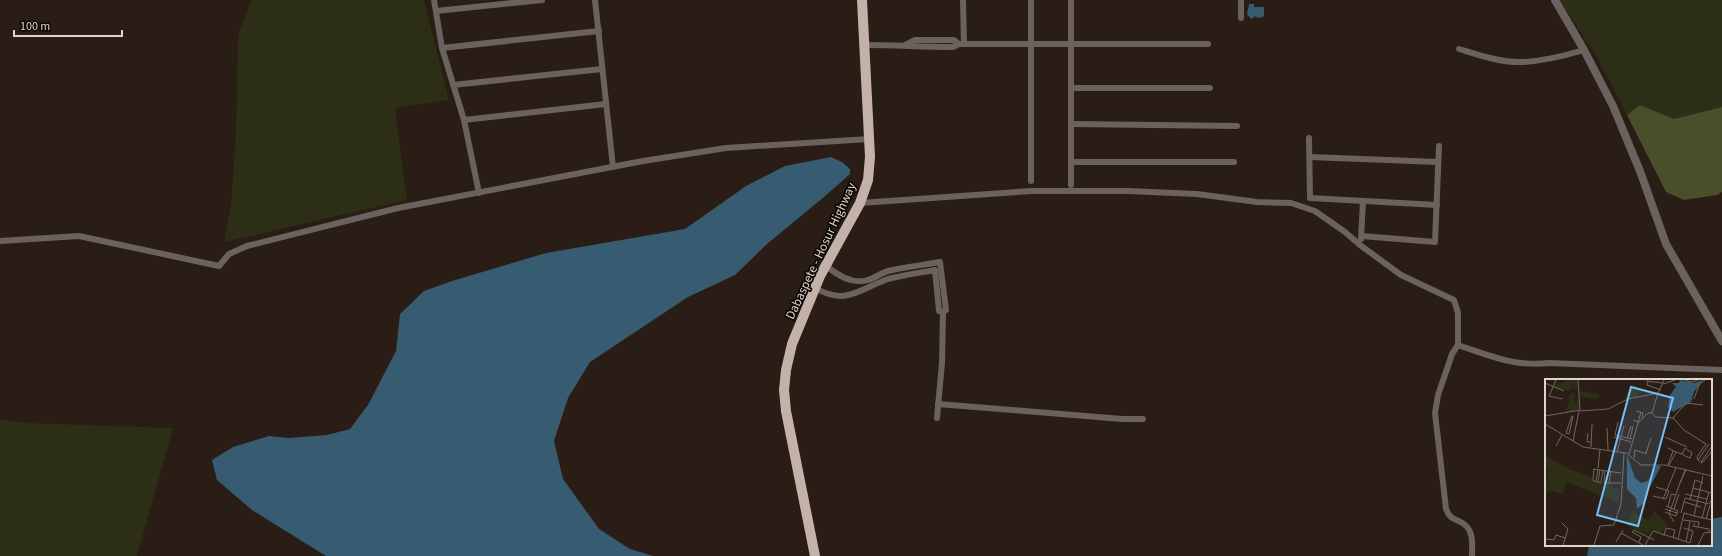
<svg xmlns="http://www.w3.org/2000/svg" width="1722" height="556" font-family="'Source Sans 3',sans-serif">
<rect width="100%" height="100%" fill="#2a1d15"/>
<!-- green -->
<g fill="#2c2e16">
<polygon points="251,0 424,0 449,100 395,108 407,200 224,242 231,206 236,131 238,36"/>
<polygon points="1560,0 1722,0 1722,107 1674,120 1640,105 1627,115 1598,59"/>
<polygon points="0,419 26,423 173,428 137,556 0,556"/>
</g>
<!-- forest -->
<polygon fill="#4b4e2b" points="1640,105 1674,119 1722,107 1722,192 1717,195 1684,200 1666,192 1627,115"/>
<!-- water -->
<g fill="#375b70">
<polygon points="1249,4 1254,4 1254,7 1264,7 1264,15 1263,17 1257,18 1256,16 1251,19 1247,14"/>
<polygon points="831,157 842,162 850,169 850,174 824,197 767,244 735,275 688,297 590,362 568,398 554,441 563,479 599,529 630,549 653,556 326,556 252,510 217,480 212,460 233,447 269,436 289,438 327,435 350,429 368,405 396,351 400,314 424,291 452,281 546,253 685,229 746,186 785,166"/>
<polygon points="1722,517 1722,556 1587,556 1589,545 1711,545 1711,519"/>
</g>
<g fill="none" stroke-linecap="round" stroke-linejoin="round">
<!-- minor -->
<g stroke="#6a625f" stroke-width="6">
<polyline points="434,0 442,48 464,120 479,193"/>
<polyline points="595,0 613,167"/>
<polyline points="963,0 964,44"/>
<polyline points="1031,0 1031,181"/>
<polyline points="1071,0 1071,185"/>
<polyline points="1241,0 1241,18"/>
<polyline points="436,11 542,0"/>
<path d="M865,45C895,45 923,47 953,47L959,44H1208"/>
<polyline points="905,45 915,40 954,40 959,44"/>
<polyline points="442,48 599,31"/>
<path d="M1459,49C1479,55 1502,63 1523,62C1544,61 1564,56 1584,50"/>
<polyline points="453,85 602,69"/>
<polyline points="1071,88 1210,88"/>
<polyline points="464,120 606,104"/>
<polyline points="1071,124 1237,126"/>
<polyline points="1309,138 1310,198 1437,205"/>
<polyline points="1310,157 1438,162"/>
<polyline points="1072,162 1234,162"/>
<path d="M860,203L1032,191H1128L1197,194L1257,202L1291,203L1315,211L1345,232L1360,245L1401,275L1454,300L1458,313V345C1490,356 1515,367 1549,363L1722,370"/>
<polyline points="1362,236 1435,242 1439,146"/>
<polyline points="1361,239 1363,201"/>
<polyline points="0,241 79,236 219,266 229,254 247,246 398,208 643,161 726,148 869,139"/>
<path d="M826,266C838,275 852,285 868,280C875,278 881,273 888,271C905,267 923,265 940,262L946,310L943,312L942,363L937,418"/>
<path d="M815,288C847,306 859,289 888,279C903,275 919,273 935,270L939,311L943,312"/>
<path d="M1458,345L1452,354L1448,366L1438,395L1435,413L1446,509C1451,522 1456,517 1465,525C1474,532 1472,546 1472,556"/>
<polyline points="938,404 1122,419 1143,419"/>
</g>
<!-- tertiary -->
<polyline stroke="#6a625f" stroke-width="8" points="1555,0 1584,50 1613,106 1640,171 1666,244 1722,341"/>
<!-- trunk -->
<polyline stroke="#c4b2aa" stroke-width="10" points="815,556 786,411 784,390 786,370 792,344 820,276 860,203 868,180 870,157 862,0"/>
</g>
<g text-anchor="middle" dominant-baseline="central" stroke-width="3.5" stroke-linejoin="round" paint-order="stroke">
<!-- street labels -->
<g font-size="13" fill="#ded5cf" stroke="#0e0906">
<text transform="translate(821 251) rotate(-65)">Dabaspete - Hosur Highway</text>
</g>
</g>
<!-- overview -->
<g transform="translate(1545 379)">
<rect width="167" height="167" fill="#2a1d15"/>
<path d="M21,1H32V10L26,9L25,12L8,8L12,3L19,4ZM86,6L94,8L93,17L79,21ZM34,12L54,15V20L35,18ZM26,14L30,15L29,22H34V31L21,33L24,21L17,20V18L23,20ZM1,77L21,88L24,87L23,90L48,98L46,103L68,105V109L75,110L74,124L22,103L18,115L9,112L0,113L3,89L0,91ZM87,132L103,141L110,132L123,147L113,155L107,149L103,156L82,147Z" fill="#2c2e16"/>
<path d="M135,1L149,4L158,1L149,13L146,23L128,33L123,28L125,16L131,8L127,4H134ZM82,76L90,99L96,104L103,102L111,87H116L103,112L101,122L92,130L91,119L82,110Z" fill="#375b70"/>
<path fill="none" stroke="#72675f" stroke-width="1" d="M11,1L4,17L17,20M140,1L146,3L153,1M101,2L118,4M103,3L102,6L116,11M0,4L19,12M118,5L130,1M149,20L154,6L160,1M35,32L63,30L83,20L113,14L119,1M91,32L98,34L97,39M107,34L111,38L128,39L141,24L158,26M0,37L35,31L33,1M27,37H28L24,55L21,54ZM128,39L139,51L161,65L152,78L153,81L157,84L167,72M88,41L93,43L96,33M73,43L70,56L87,60M0,45L38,68L81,74L96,86H120L167,97M62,49L63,71M43,54L42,63H46M73,56L76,44M69,58L86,63M120,58L142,68M82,59L86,47M85,60L88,47M28,62L34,32M11,67L17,56M46,68L47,45M123,69L131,73L137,75L140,77L145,79L147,74L140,69L137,75M72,73L79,47M101,74L106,59M84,75L93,44L103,34H107L113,14M89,79L90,71L102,75M153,81L164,65M156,83L167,67M123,86L128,72M124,86L131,73M53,89L55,71M48,90L76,94M49,90L48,102L57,104M60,91L59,104H76M140,91L135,104L141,91M51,102L53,90M53,103L55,91M56,103L58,91M61,104L63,92M64,104L66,92M148,109L167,114M140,115L162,120M108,117L121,120L124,112L111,108M118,120L131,89M145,121L150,101L158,104M139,123L156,128M123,128L126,115L130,116M120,130L132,134M129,130L134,115M120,133L131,137L133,132L121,127M136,134L140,119L164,125L167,120M149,137L167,141M157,139L164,113M161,140L165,126M138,141L154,143L153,148L148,147L150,144M129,143L124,135L135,104M17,144L23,150L18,166M153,148L164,150V153M76,154L98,166M119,157L121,149L130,151L128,159M0,160L9,161L11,156L20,159M133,160L145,164L148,152L139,149M71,163L78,151M94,163L96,158L87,153L89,151L109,161M141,163L145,143M49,166L55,147L69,146L76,125L79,74M100,166L108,152L133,160L139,134L149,137L158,97M153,166L159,154L167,153"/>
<path fill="#78bff7" fill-opacity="0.15" stroke="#78bff7" stroke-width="2" d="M86,8L128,19L93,147L52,136Z"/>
<rect width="167" height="167" fill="none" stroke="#ded5cf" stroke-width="2"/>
</g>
<!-- scale -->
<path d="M14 30v6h108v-6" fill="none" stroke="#ded5cf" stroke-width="2"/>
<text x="20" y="30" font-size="12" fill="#ded5cf" stroke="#0e0906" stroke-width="3" paint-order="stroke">100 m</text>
</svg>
